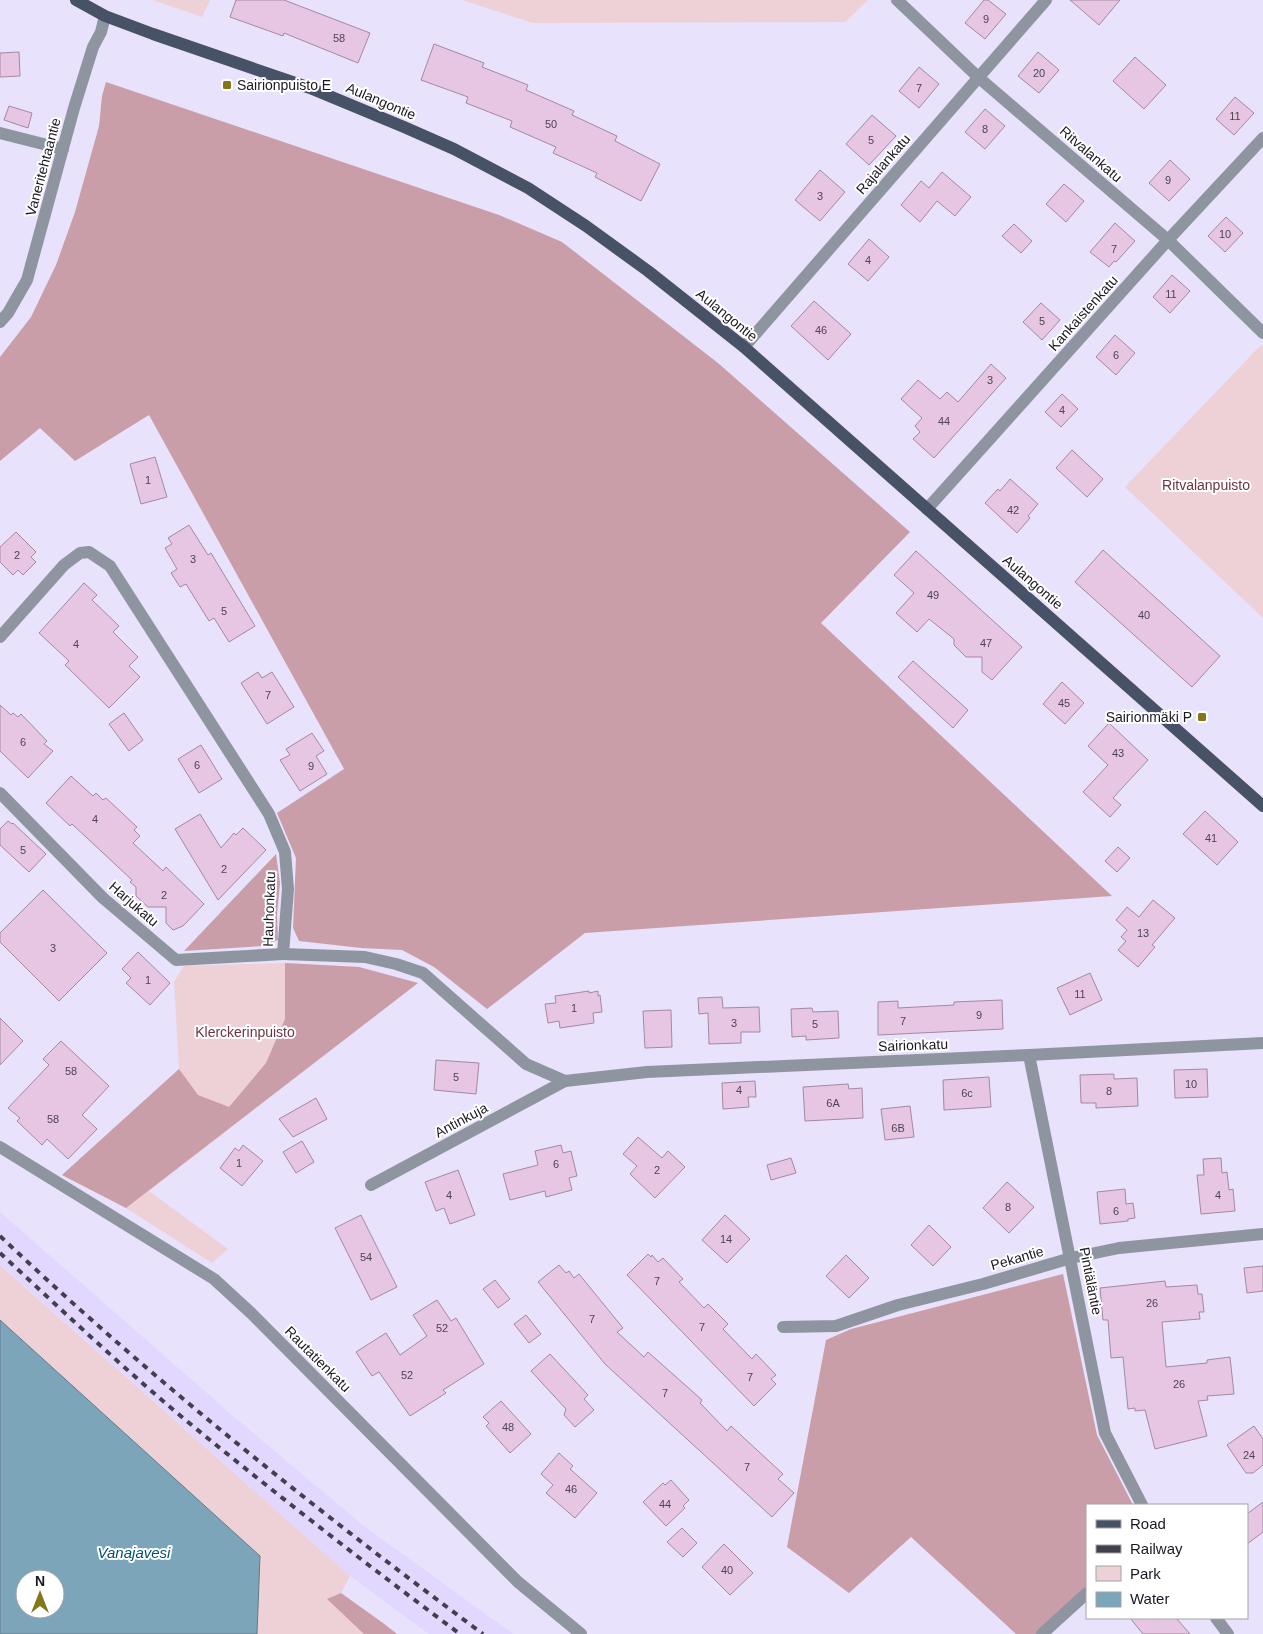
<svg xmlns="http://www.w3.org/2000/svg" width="1263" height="1634" font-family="Helvetica,sans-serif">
<rect width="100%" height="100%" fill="#e8e2fc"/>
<!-- built -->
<polygon fill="#e1d7ff" points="0,1212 233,1416 365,1527 513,1634 429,1634 350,1576 0,1264"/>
<!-- green -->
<g fill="#eed0d7">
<polygon points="153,0 210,0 202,17"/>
<polygon points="462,0 868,0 845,22 533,23"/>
<polygon points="1261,345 1263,347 1263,618 1125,487"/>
<polygon points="285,963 359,967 418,983 149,1191 228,1249 212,1263 126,1208 62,1175 179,1069 174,982 184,966"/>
<polygon points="0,1265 350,1576 341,1593 327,1599 364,1634 257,1634 260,1556 0,1320"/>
</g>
<!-- forest -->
<g fill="#ca9ea9">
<polygon points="106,82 499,215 562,242 718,363 910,532 821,623 1112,896 585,933 487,1009 434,967 402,950 361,948 299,941 293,928 296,858 277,813 344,769 149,415 75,461 40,428 0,461 0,357 31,317 56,265 75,212 99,126 102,96"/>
<polygon points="276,854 280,883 277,915 278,940 262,946 184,951"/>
<polygon points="285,963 359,967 418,983 126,1208 62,1175 179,1069 198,1095 229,1107 266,1063 285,1019"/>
<polygon points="1063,1274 1097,1435 1133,1505 1087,1505 1087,1586 1036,1634 1016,1634 911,1537 849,1593 787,1547 826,1340 851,1329"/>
<polygon points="341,1593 383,1623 397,1634 364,1634 327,1599"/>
</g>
<!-- water -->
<path fill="#7da5ba" stroke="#607b8d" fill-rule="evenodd" d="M0,1320L260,1556L257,1634H0ZM25,1579H55V1609H25Z"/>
<!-- building -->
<g fill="#e7c6e3" stroke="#a389a0">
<polygon points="236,0 284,0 370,33 358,63 284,33 283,36 230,17"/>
<polygon points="984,0 988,0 1006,14 985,39 965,23"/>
<polygon points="1070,0 1120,0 1099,25"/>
<polygon points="434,44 484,63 482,67 528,85 526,90 574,111 572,115 617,136 615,141 660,164 641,201 595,177 597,173 553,153 556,147 510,127 512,121 466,103 468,97 421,80"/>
<polygon points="19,52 20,76 0,77 0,53"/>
<polygon points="1038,52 1059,70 1039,93 1018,76"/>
<polygon points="1135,57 1166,85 1144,109 1113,81"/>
<polygon points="919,67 939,84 919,108 899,91"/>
<polygon points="1235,97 1254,113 1234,135 1216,119"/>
<polygon points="9,106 32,113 28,128 4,120"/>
<polygon points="985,109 1005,126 985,149 965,132"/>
<polygon points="872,115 896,136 869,165 846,144"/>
<polygon points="1170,160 1190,179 1169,201 1149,183"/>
<polygon points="820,170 845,192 820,221 795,200"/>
<polygon points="942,172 971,197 955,216 937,201 920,222 901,205 921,181 929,188"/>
<polygon points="1064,184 1084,201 1066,222 1046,204"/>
<polygon points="1226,217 1243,233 1225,252 1208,236"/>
<polygon points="1115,223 1135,241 1116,262 1114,261 1109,267 1090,252"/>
<polygon points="1014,224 1032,241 1021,253 1002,236"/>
<polygon points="869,239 889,257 868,281 848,264"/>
<polygon points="1172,275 1190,291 1170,313 1153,297"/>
<polygon points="814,301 851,334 828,360 791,326"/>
<polygon points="1041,303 1060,320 1042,340 1023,322"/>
<polygon points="1115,335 1135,353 1116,375 1096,357"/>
<polygon points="991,364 1006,378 934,458 913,439 920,432 915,426 922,418 901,399 918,380 940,399 947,392 958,402"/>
<polygon points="1062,394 1078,409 1061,427 1045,412"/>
<polygon points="1072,450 1103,479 1087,497 1056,468"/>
<polygon points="155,457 167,497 141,504 130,464"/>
<polygon points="1010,479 1038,504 1028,516 1030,518 1017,533 985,503 998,489 1000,491"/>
<polygon points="189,525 208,555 211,553 255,626 229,642 214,618 209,621 186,584 180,587 171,573 177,569 165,548 172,544 168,538"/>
<polygon points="16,532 36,552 31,557 36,562 23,575 18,570 13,575 0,562 0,547"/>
<polygon points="1103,550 1220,656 1192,687 1075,582"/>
<polygon points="916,551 1022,647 992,680 982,672 982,657 966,657 954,645 954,639 929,619 917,632 896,613 914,593 894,575"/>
<polygon points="84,583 97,595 92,600 119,626 113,632 138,657 129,666 140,677 109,708 65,665 69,661 39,633"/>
<polygon points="913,661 968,710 953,728 898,677"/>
<polygon points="258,672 262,678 272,672 294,707 267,724 241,683"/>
<polygon points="1062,682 1084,703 1065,724 1043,704"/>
<polygon points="0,705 11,715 13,713 18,717 21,714 47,741 44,744 53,751 28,778 0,751"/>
<polygon points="124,713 143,740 129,751 109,724"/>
<polygon points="1109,723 1148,760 1113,798 1121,805 1110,817 1083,792 1108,765 1088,746"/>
<polygon points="312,733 324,751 316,756 327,774 300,791 280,760 290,755 286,749"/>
<polygon points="201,745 222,779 199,793 178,759"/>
<polygon points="71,776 93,796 96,793 103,800 106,798 137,827 134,830 140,836 133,843 163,871 166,867 204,904 183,926 173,930 166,923 166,907 148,907 136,896 136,887 130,882 132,880 72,824 70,826 46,803"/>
<polygon points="1205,811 1238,842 1217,865 1183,834"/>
<polygon points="200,814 221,848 234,833 236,835 243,828 266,850 218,900 175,829"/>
<polygon points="8,821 12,824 13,823 46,854 29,872 0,845 0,829"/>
<polygon points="1118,847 1130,858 1117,872 1105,861"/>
<polygon points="43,890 107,953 59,1001 0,942 0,933"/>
<polygon points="1153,900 1175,918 1152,945 1155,947 1138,967 1118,950 1126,941 1121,937 1127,930 1116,920 1127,907 1139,917"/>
<polygon points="138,952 170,983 150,1005 126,983 131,978 122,969"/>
<polygon points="1090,973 1102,1000 1070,1015 1057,988"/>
<polygon points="589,991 589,993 598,991 598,996 600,995 602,1012 593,1013 594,1023 560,1028 559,1021 548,1023 545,1004 556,1003 555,996"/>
<polygon points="722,997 723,1008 759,1007 760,1032 741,1032 741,1043 709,1044 708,1013 699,1014 698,998"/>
<polygon points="1002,1000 1003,1029 878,1035 878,1002 898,1001 898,1008 954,1005 954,1002"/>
<polygon points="812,1008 813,1012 838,1011 839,1038 806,1040 806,1036 792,1037 791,1009"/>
<polygon points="671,1010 672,1047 645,1048 643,1011"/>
<polygon points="0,1018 23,1041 0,1065"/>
<polygon points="61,1041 109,1086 82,1115 97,1129 68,1159 47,1139 42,1145 17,1121 20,1118 8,1108 49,1065 43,1059"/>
<polygon points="436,1060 479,1063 476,1094 434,1090"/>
<polygon points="1207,1069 1208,1097 1175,1098 1174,1070"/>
<polygon points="1114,1074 1114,1079 1137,1078 1138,1106 1096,1108 1096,1103 1081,1103 1080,1075"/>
<polygon points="989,1077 991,1107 944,1110 943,1080"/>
<polygon points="755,1081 756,1097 748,1097 749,1107 723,1109 722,1083"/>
<polygon points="848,1084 849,1089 862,1088 863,1118 805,1121 803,1087"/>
<polygon points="316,1098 327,1119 293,1137 279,1119"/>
<polygon points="910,1106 914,1137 885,1140 881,1109"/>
<polygon points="638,1137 662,1158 668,1151 685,1167 655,1198 630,1174 637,1166 623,1154"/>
<polygon points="302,1141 314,1162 296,1173 283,1152"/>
<polygon points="243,1145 263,1161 242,1186 220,1168 235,1148 239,1151"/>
<polygon points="561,1145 563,1153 571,1151 577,1176 569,1178 572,1190 546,1197 545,1191 510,1200 503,1174 538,1165 535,1151"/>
<polygon points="791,1158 796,1173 771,1180 767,1165"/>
<polygon points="1221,1158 1222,1173 1227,1172 1229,1190 1233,1189 1235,1211 1201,1214 1197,1175 1204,1175 1203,1159"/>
<polygon points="458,1170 475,1215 450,1224 444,1208 436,1211 425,1182"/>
<polygon points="1007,1182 1034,1207 1009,1233 983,1208"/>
<polygon points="1125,1189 1126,1204 1133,1203 1135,1218 1128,1219 1128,1221 1100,1224 1097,1192"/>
<polygon points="361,1215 397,1287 371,1300 335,1228"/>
<polygon points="725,1215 750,1239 727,1263 702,1240"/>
<polygon points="929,1225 951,1247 933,1266 911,1245"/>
<polygon points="648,1254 651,1257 652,1255 658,1262 663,1258 683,1279 679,1282 704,1308 708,1304 728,1324 723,1329 752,1359 756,1354 776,1375 771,1379 776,1384 754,1406 627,1275"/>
<polygon points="846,1255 869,1278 849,1298 826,1276"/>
<polygon points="559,1265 566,1273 569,1271 574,1278 579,1274 623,1328 617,1332 644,1357 648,1352 702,1400 700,1403 727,1431 731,1426 783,1474 778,1479 794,1493 772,1517 605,1364 538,1282"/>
<polygon points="1263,1266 1263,1291 1247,1293 1244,1268"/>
<polygon points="495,1280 510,1299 498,1308 483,1289"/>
<polygon points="1165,1281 1166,1287 1197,1285 1198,1294 1202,1294 1204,1312 1199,1312 1200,1319 1162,1322 1166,1367 1207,1363 1207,1360 1230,1357 1234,1394 1207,1396 1208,1400 1198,1401 1207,1436 1155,1449 1145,1410 1135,1411 1135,1408 1128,1409 1123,1357 1111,1358 1108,1320 1103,1320 1100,1288"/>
<polygon points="437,1300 451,1321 456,1318 484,1364 443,1390 446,1393 410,1416 379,1372 372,1376 356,1352 386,1333 400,1355 427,1336 413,1315"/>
<polygon points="526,1315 541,1334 529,1343 514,1324"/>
<polygon points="550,1354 588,1395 584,1399 594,1410 575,1427 564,1415 566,1409 531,1371"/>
<polygon points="501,1401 531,1434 510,1453 486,1426 489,1423 483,1417"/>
<polygon points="1254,1426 1263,1439 1263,1465 1253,1473 1246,1473 1227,1445"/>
<polygon points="559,1453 573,1466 570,1469 597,1493 575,1518 546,1493 553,1485 541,1474"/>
<polygon points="671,1480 689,1500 683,1506 685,1508 666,1526 643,1502 663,1483 665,1485"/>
<polygon points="1263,1502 1263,1532 1247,1544 1247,1514"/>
<polygon points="682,1528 697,1543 683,1557 667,1542"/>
<polygon points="724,1544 753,1573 730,1595 702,1567"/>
<polygon points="1130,1618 1176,1618 1190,1634 1143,1634"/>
</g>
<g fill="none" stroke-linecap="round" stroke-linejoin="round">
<!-- minor -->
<g stroke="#8e95a1" stroke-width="12">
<polyline points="897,0 978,77 1168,240 1263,333"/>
<polyline points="0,133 63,149"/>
<polyline points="0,322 8,313 27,280 74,108 93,47 101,32 105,16"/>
<polyline points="744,347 1046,0"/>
<polyline points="927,509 1168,240 1263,138"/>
<polyline points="0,637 64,565 80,553 89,552 110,566 269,814 285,852 288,889 283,954 365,957 396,964 423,973 526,1064 565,1081"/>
<polyline points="0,793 103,898 176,960 283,954"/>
<polyline points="1029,1055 1105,1433 1142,1505"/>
<polyline points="0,1147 214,1279 251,1313 518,1582 581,1634"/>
<polyline points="371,1185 565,1081 647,1072 1029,1055 1263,1043"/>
<polyline points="783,1327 836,1326 898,1305 983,1284 1071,1258 1119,1248 1263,1234"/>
<polyline points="1216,1618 1228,1634"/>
<polyline points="1042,1634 1087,1593"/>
</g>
<!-- major -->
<polyline stroke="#475268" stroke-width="12" points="76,0 105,16 153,34 310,88 404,127 454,149 528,188 586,226 648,271 744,347 1263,806"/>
<!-- rail -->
<g stroke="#433f4d" stroke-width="4" stroke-dasharray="6 6" stroke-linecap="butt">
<path d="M0,1236C152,1380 315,1509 483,1634"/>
<path d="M0,1253C64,1312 127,1372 194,1427C281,1498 370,1567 460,1634"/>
</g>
</g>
<!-- markers -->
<g fill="#84761a" stroke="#fff" stroke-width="2">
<rect x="222" y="80" width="10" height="10" rx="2.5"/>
<rect x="1197" y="712" width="10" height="10" rx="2.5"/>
</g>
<g text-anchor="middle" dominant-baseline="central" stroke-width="4" stroke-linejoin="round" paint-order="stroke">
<!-- number labels -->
<g font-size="11" fill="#4e4453">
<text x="986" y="19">9</text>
<text x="339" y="38">58</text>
<text x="1039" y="73">20</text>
<text x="919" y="88">7</text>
<text x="1235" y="116">11</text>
<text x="551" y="124">50</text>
<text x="985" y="129">8</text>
<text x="871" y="140">5</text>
<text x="1168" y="180">9</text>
<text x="820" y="196">3</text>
<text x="1225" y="234">10</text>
<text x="1114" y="249">7</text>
<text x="868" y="260">4</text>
<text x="1171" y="294">11</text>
<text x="1042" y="321">5</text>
<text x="821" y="330">46</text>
<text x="1116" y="355">6</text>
<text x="990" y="380">3</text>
<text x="1062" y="410">4</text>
<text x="944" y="421">44</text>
<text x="148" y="480">1</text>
<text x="1013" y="510">42</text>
<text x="17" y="555">2</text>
<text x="193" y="559">3</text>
<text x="933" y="595">49</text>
<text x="224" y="611">5</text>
<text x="1144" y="615">40</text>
<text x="986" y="643">47</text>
<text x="76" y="644">4</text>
<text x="268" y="695">7</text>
<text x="1064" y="703">45</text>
<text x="23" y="742">6</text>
<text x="1118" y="753">43</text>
<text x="197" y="765">6</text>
<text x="311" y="766">9</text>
<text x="95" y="819">4</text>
<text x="1211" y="838">41</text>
<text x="23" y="850">5</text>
<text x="224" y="869">2</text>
<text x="164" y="895">2</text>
<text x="1143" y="933">13</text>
<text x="53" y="948">3</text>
<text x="148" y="980">1</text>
<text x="1080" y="994">11</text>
<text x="574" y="1008">1</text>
<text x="979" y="1015">9</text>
<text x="903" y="1021">7</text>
<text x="734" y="1023">3</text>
<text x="815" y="1024">5</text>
<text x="71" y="1071">58</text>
<text x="456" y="1077">5</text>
<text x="1191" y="1084">10</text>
<text x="739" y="1090">4</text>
<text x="1109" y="1091">8</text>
<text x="967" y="1093">6c</text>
<text x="833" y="1103">6A</text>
<text x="53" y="1119">58</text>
<text x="898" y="1128">6B</text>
<text x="239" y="1163">1</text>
<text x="556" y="1164">6</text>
<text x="657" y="1170">2</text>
<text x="449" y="1195">4</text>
<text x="1218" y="1195">4</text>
<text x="1008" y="1207">8</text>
<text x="1116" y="1211">6</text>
<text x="726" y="1239">14</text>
<text x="366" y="1257">54</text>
<text x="657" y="1281">7</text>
<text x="1152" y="1303">26</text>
<text x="592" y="1319">7</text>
<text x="702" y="1327">7</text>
<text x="442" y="1328">52</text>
<text x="407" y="1375">52</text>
<text x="750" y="1377">7</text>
<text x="1179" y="1384">26</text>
<text x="665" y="1393">7</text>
<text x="508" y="1427">48</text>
<text x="1249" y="1455">24</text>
<text x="747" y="1467">7</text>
<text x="571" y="1489">46</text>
<text x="665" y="1504">44</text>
<text x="727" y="1570">40</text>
</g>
<!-- poi labels -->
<g font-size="14" fill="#1b1823" stroke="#fff" text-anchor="start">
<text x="237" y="85">Sairionpuisto E</text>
<text x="1192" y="717" text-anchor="end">Sairionmäki P</text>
</g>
<!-- street labels -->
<g font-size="14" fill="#1b1823" stroke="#fff">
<text transform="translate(381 101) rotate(23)">Aulangontie</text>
<text transform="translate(1091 154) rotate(41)">Ritvalankatu</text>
<text transform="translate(883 164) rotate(-49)">Rajalankatu</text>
<text transform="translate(43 167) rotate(-75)">Vaneritehtaantie</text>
<text transform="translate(1083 313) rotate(-48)">Kankaistenkatu</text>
<text transform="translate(727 315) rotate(39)">Aulangontie</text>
<text transform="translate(1033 582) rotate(41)">Aulangontie</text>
<text transform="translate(134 904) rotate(41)">Harjukatu</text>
<text transform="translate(269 909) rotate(-88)">Hauhonkatu</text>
<text transform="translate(913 1045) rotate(-2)">Sairionkatu</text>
<text transform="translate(461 1120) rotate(-28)">Antinkuja</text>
<text transform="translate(1017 1258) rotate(-16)">Pekantie</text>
<text transform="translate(1091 1281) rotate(79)">Pintiäläntie</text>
<text transform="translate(318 1359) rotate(45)">Rautatienkatu</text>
</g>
<!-- park labels -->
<g font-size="14" fill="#6d3445" stroke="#fff">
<text x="1206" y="485">Ritvalanpuisto</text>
<text x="245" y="1032">Klerckerinpuisto</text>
</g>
<!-- water labels -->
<g font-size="15" font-style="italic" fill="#015270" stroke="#fff">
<text x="134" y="1552">Vanajavesi</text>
</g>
</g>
<!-- legend -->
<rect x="1086" y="1504" width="162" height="115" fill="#ffffff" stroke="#a4a3a7"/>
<rect x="1096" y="1520" width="25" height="8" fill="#475268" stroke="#a4a3a7"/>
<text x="1130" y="1529" font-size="15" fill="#1b1823">Road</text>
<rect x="1096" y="1545" width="25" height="8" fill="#433f4d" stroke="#a4a3a7"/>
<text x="1130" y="1554" font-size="15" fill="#1b1823">Railway</text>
<rect x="1096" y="1566" width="25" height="15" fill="#eed0d7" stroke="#a4a3a7"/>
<text x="1130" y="1579" font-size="15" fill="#1b1823">Park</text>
<rect x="1096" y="1592" width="25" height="15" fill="#7da5ba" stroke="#a4a3a7"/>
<text x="1130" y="1604" font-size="15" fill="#1b1823">Water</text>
<!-- north arrow -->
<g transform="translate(40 1594)"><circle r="24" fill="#ffffff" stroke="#a4a3a7"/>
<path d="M0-4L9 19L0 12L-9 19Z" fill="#84761a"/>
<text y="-8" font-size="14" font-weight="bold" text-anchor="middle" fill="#1b1823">N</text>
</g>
</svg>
